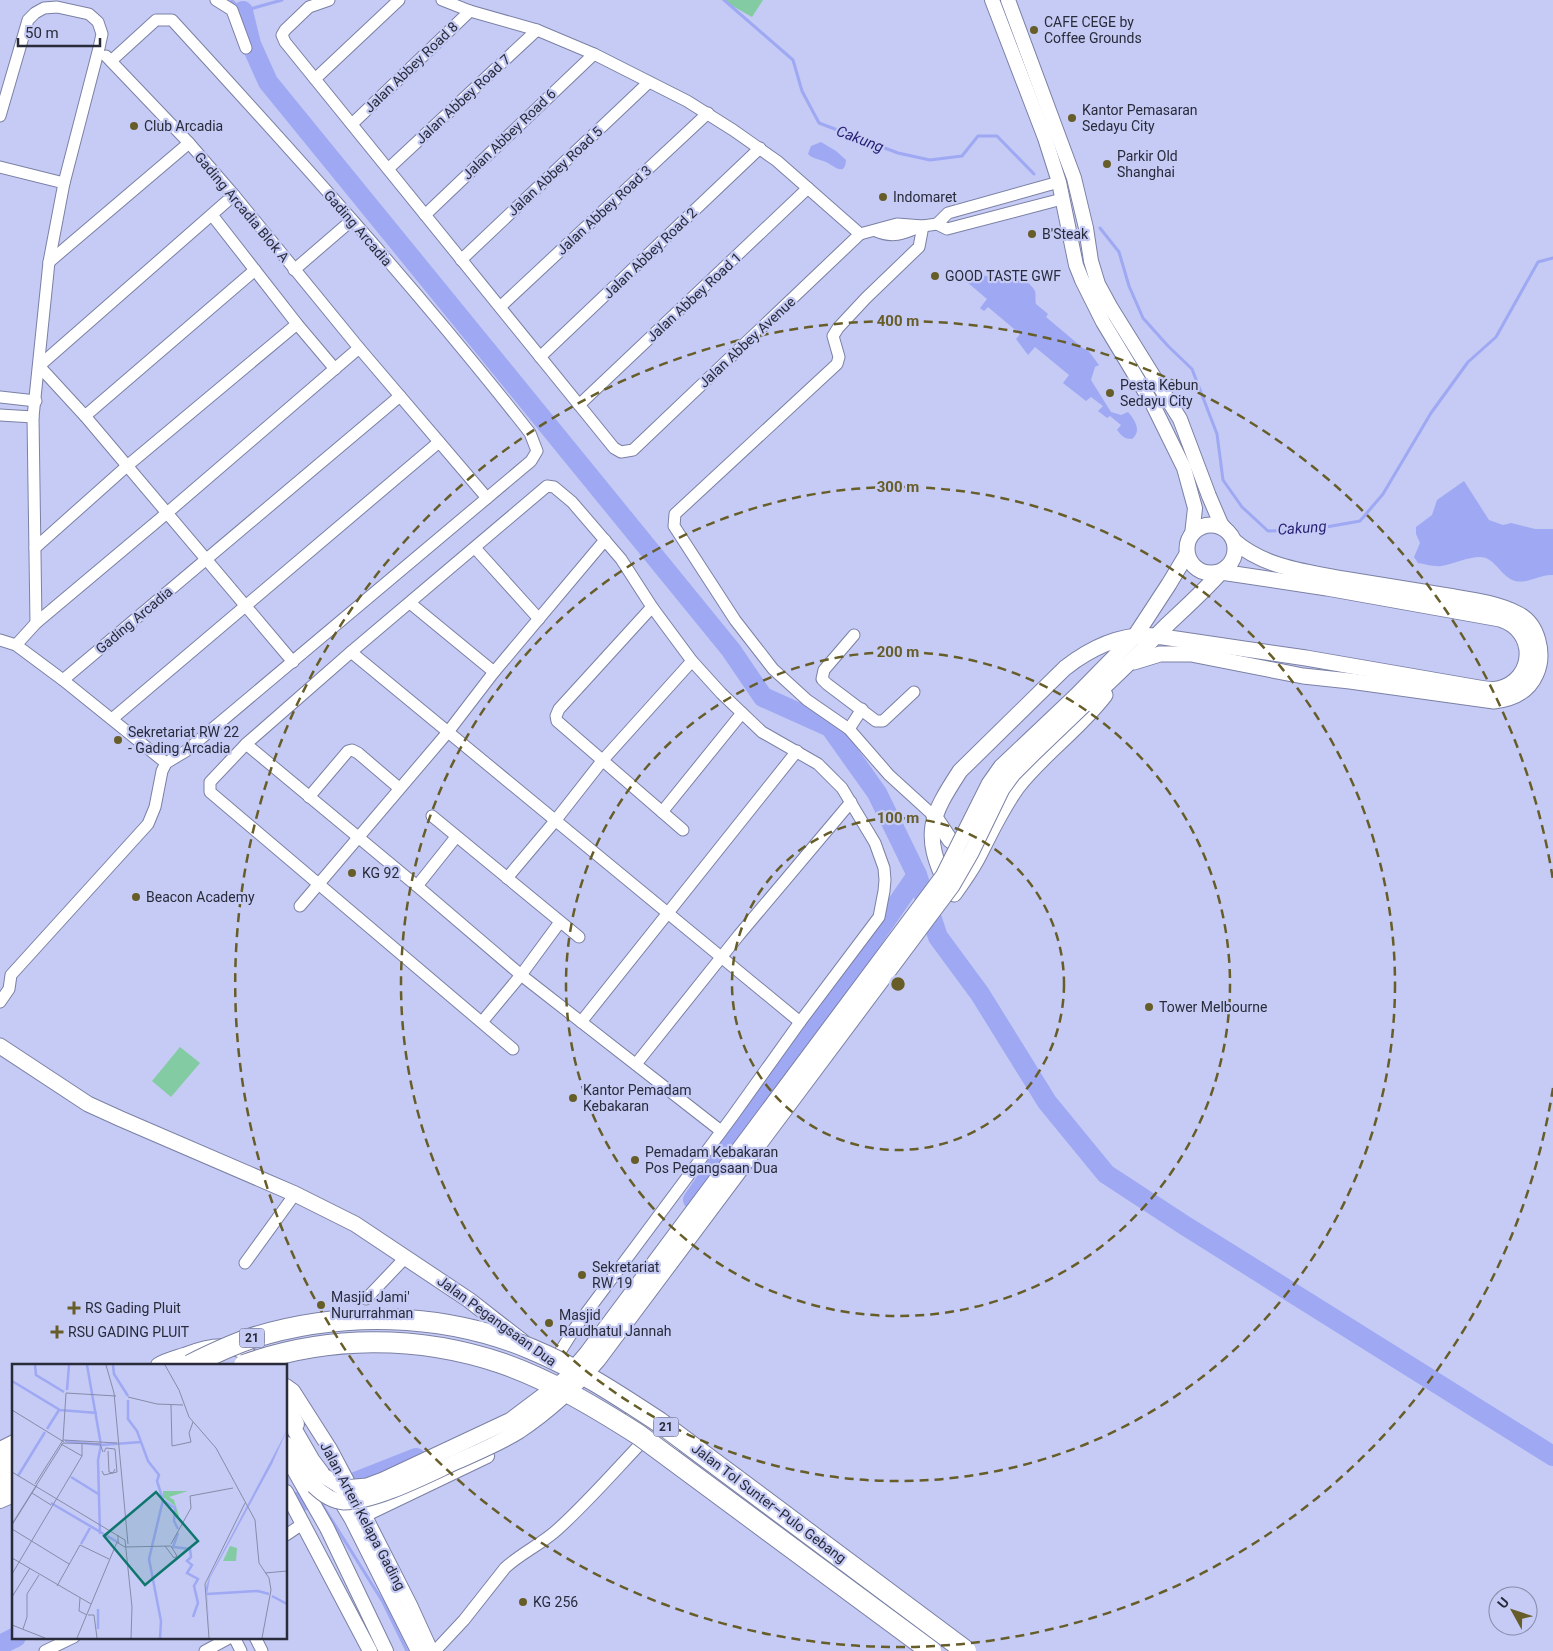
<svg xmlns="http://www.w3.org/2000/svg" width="1553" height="1651" font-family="Roboto,sans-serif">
<rect width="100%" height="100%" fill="#c5cbf4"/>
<!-- green -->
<g fill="#83cba2">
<polygon points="722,0 763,0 752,17"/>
<polygon points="180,1047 200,1063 171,1097 152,1081"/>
</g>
<!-- water -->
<g fill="#9fa8f3">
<path d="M821,142L836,151L846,160C845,178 833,165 826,162C819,159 813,159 808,154L811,146Z"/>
<path d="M1007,273C1016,276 1030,281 1035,291C1036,294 1035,300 1036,304L1048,314L1046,317L1084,349H1087L1099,365L1095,367L1091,380L1111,412L1121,415L1128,412C1135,420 1142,431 1132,439C1124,439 1122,436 1117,430L1121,425L1110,416L1107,418L1098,411L1103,406L1091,397L1086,401L1063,383L1069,375L1035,347L1028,355L1016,339L1020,334L988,307L984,311L980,308L987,299L967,282L973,280L978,274L990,277Z"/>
<path d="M1464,481L1489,520L1503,525L1511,523L1535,529H1553V575C1540,574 1528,584 1515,581C1501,577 1495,557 1480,557C1467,557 1454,564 1441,566C1434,567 1425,564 1418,563L1414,557L1420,543L1416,534V527L1432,515L1437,500Z"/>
</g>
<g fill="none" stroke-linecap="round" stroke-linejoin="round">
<!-- stream -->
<g stroke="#9fa8f3" stroke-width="3">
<polyline points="231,0 243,11 282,0"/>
<polyline points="724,0 793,60 802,91 819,123 898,153 930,160 962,156 978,136 997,136 1034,174"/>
<polyline points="1100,228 1119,252 1129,286 1143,318 1168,346 1192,369 1217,434 1223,480 1242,507 1268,531 1315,529 1360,521 1383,494 1431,413 1468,362 1496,337 1538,262 1553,258"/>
<polyline points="318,1498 383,1602 407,1651"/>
</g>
<!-- river -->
<g stroke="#9fa8f3" stroke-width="20">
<polyline points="243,11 251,44 268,82 731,650 763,697 830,727 877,793 917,875 938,937 980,994 1047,1102 1106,1174 1184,1225 1553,1456"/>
<polyline points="693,1200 917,875"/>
<polyline points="286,1505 317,1497 416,1458"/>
<polyline points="0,1645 16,1637"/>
</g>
<defs>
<g id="minor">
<polyline points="216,0 232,10 246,48"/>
<polyline points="329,0 309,7 285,30 282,35 285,42 614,448 621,452 633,450 860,234 897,224 923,226 937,224 947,229 1062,199"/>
<polyline points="442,0 470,11 537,30 594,54 687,101 733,130 777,161 860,234"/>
<polyline points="106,56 189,143 234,195 359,348 487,498"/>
<polyline points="315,79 399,0"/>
<polyline points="0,116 28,20 35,13 44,8 57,7 89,14 98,22 102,34 99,48 64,183 49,262 33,417 36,623"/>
<polyline points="352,124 470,11"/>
<polyline points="0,167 64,183"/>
<polyline points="388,169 537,30"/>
<polyline points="234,195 39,366 85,416 293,662"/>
<polyline points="212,215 297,324 335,369"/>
<polyline points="425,215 594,54"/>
<polyline points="937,224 948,213 1059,182"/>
<polyline points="923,226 919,247 866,298 838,328 833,336 839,357 837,364 675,514 674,526 735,620 773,669 807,700 849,729 889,775 934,816"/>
<path d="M876,231C892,238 903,234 919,227"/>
<polyline points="461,260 649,82"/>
<polyline points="49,262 189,143"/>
<polyline points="294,270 352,220"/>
<polyline points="500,307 708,113"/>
<polyline points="540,357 760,148"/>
<polyline points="0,397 36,401"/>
<polyline points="579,405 808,188"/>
<polyline points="0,415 33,417"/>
<polyline points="85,416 255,270"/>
<polyline points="35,548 127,466 297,324"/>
<polyline points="475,548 539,619"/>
<polyline points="410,603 494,672"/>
<polyline points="652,607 559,709 556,716 557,721 683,830"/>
<polyline points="854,635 824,670 822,679 827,684 876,721 883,721 914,692"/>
<polyline points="0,640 16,645 63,680 166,763"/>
<polyline points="16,645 36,623 167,513 359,348"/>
<polyline points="351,652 800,1022"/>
<polyline points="63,680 400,396"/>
<polyline points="112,719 439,442"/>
<polyline points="849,729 862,709"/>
<polyline points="246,744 417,886 521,975 721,1131"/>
<polyline points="309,797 348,751 352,750 358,753 399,788"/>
<polyline points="662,812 742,713"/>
<polyline points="432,816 579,937"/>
<polyline points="507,878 555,821 602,761 692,661"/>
<polyline points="417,886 456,837"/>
<polyline points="300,906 448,732 494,672 605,540"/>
<path d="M0,1002L9,989L11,975L148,824L155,807L162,771L166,763L186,751L531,461L537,451L530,433C418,290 295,154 172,20H156L111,61"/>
<polyline points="482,1022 521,975 560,922"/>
<polyline points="581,1022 797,751"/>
<polyline points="513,1049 210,792 210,782 246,744 351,652 547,486 554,487 572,502 621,559 652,607 692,661 721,693 762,732 818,764 842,788 875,843 884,868 885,880 884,891 879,917 800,1022 732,1117 575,1328 553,1363"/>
<polyline points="636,1064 739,935 851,802"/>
<polyline points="245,1263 295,1194"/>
<polyline points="366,1299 405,1258"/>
<polyline points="286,1535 304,1523"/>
<polyline points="234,1637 241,1651"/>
<polyline points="255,1637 262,1651"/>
<polyline points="45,1651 74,1637"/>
<polyline points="205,1651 231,1637"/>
<path d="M435,1651L464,1620L505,1568C521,1553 542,1544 558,1529C590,1500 618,1467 648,1436"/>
</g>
<g id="tertiary">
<polyline points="992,0 1045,138 1059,182 1076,265 1082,280 1103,322 1153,405 1184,468 1195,508 1192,535"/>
<polyline points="1008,0 1074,178 1086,228 1091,261 1098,284 1111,308 1180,419 1209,496 1221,524 1227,531"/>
<path d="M158,1365C166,1360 175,1358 184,1355C215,1343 235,1341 261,1364"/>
<polyline points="286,1386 293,1391 330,1449 347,1481 410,1605 431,1651"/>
<polyline points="286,1402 297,1424"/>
<polyline points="0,1449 14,1442"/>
<polyline points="286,1456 327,1528 386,1651"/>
<polyline points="286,1492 370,1651"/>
<polyline points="337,1495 351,1518 418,1651"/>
<polyline points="0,1501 14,1495"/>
<polyline points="364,1515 487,1456"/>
</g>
<g id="secondary">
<circle cx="1211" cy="549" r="24"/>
<path d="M1134,662L1160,654H1191L1303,676L1350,681L1494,701C1513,699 1528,692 1536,674C1545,654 1538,624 1518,614C1497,603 1472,600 1448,596C1413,590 1378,585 1343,579C1305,572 1264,567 1234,541"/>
<polyline points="1075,697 1135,636 1169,584 1187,554"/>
<polyline points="934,816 950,840 967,853"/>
<path d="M947,886C922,834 930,817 960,771L1065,668C1092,647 1122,633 1156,636L1306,658L1479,688C1485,689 1492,690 1498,689C1536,680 1537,630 1500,619L1327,588L1221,572C1204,591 1185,608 1166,626C1139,653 1113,680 1084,705"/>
<path d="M954,894C962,883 970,872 977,859C990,834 1001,809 1018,786C1044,753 1079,729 1105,695"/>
<polyline points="0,1046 88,1104 121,1119 295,1194 355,1224 469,1300 523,1342"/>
<polyline points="286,1415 312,1460 324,1476"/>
<polyline points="633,1416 674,1445"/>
<polyline points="286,1444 314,1486"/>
</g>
<g id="motorway">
<polyline points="0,1466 14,1459"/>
<polyline points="0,1487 14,1481"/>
</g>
</defs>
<!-- minor casing -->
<use href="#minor" stroke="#7b80a5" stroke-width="13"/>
<!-- tertiary casing -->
<use href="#tertiary" stroke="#7b80a5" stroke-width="16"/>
<!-- secondary casing -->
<use href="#secondary" stroke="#7b80a5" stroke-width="17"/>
<!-- motorway casing -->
<use href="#motorway" stroke="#7b80a5" stroke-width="22"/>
<!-- minor -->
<use href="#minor" stroke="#fff" stroke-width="11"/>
<!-- tertiary -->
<use href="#tertiary" stroke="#fff" stroke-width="14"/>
<!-- secondary -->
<use href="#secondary" stroke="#fff" stroke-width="15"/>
<!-- motorway -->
<use href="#motorway" stroke="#fff" stroke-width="20"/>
<defs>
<g id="secondary-bridge">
<polyline points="324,1476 343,1488 367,1486 383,1480 511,1420 564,1380 587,1353 943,876 989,784 1001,767 1075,697"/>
<path d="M314,1486C322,1494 332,1501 344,1502C376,1502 427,1475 458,1461C478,1452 500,1443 519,1431C549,1411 575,1387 598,1360L952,886L971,853L1002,789L1013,774L1033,754L1084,705"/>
</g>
<g id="motorway-bridge">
<path d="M190,1365C210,1355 229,1346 249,1339C340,1310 443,1312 531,1349C577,1368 618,1395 659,1422L966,1651"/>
<path d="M244,1365C327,1335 418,1335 501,1363C550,1380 595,1407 639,1435L931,1651"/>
</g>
</defs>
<!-- secondary-bridge casing -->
<use href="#secondary-bridge" stroke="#7b80a5" stroke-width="17" stroke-linecap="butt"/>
<!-- motorway-bridge casing -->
<use href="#motorway-bridge" stroke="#7b80a5" stroke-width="22" stroke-linecap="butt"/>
<!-- secondary-bridge -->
<use href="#secondary-bridge" stroke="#fff" stroke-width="15"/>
<!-- motorway-bridge -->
<use href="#motorway-bridge" stroke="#fff" stroke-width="20"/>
</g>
<!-- distance rings -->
<g fill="none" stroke="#675d29" stroke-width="2.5" stroke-dasharray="9 6">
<circle cx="898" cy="984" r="166"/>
<circle cx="898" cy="984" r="332"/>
<circle cx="898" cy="984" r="497"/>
<path d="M1553 1088A663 663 0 1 1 1553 880"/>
</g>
<!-- markers -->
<g fill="#675d29" stroke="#c5cbf4" stroke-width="2">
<circle cx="1034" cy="30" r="5"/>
<circle cx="1072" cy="118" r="5"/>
<circle cx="134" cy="126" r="5"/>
<circle cx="1107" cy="164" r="5"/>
<circle cx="883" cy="197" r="5"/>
<circle cx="1032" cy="234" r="5"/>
<circle cx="935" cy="276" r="5"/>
<circle cx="1110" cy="393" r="5"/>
<circle cx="118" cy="740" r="5"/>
<circle cx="352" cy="873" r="5"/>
<circle cx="136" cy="897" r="5"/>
<circle cx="1149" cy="1007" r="5"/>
<circle cx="573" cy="1098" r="5"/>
<circle cx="635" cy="1160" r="5"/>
<circle cx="582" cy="1275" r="5"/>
<circle cx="321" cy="1305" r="5"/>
<path d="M71.5 1300.5h5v5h5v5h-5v5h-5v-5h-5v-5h5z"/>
<circle cx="549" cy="1323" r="5"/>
<path d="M54.5 1324.5h5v5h5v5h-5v5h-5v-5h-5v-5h5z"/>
<circle cx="523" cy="1602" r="5"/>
</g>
<g text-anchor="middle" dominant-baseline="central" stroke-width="4.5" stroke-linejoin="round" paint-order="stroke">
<!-- shield labels -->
<g fill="#c5cbf4" stroke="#585b72" stroke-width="1">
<rect x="239.5" y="1328.5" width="25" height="19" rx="4"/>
<rect x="653.5" y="1417.5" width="25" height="19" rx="4"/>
</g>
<g font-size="12" font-weight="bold" fill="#292b3b">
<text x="252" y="1338">21</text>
<text x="666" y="1427">21</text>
</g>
<!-- poi labels -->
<g font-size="14" fill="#292b3b" stroke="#c5cbf4" text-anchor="start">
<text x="1044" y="22">CAFE CEGE by<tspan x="1044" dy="16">Coffee Grounds</tspan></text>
<text x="1082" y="110">Kantor Pemasaran<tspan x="1082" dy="16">Sedayu City</tspan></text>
<text x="144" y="126">Club Arcadia</text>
<text x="1117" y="156">Parkir Old<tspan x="1117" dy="16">Shanghai</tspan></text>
<text x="893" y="197">Indomaret</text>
<text x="1042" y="234">B'Steak</text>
<text x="945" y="276">GOOD TASTE GWF</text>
<text x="1120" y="385">Pesta Kebun<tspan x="1120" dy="16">Sedayu City</tspan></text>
<text x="128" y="732">Sekretariat RW 22<tspan x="128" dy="16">- Gading Arcadia</tspan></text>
<text x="362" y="873">KG 92</text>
<text x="146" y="897">Beacon Academy</text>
<text x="1159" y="1007">Tower Melbourne</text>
<text x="583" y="1090">Kantor Pemadam<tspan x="583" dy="16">Kebakaran</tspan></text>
<text x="645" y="1152">Pemadam Kebakaran<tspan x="645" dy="16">Pos Pegangsaan Dua</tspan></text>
<text x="592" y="1267">Sekretariat<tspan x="592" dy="16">RW 19</tspan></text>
<text x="331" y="1297">Masjid Jami'<tspan x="331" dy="16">Nururrahman</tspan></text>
<text x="85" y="1308">RS Gading Pluit</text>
<text x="559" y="1315">Masjid<tspan x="559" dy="16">Raudhatul Jannah</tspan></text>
<text x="68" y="1332">RSU GADING PLUIT</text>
<text x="533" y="1602">KG 256</text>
</g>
<!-- street labels -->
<g font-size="14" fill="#292b3b" stroke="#c5cbf4">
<text transform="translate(411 67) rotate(-44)">Jalan Abbey Road 8</text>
<text transform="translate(463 99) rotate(-43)">Jalan Abbey Road 7</text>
<text transform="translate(509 134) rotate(-44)">Jalan Abbey Road 6</text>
<text transform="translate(555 171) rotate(-43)">Jalan Abbey Road 5</text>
<text transform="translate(242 207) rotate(50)">Gading Arcadia Blok A</text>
<text transform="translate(604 210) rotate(-43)">Jalan Abbey Road 3</text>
<text transform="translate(358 228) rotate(49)">Gading Arcadia</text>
<text transform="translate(650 253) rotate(-44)">Jalan Abbey Road 2</text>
<text transform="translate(694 297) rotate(-43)">Jalan Abbey Road 1</text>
<text transform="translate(747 342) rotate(-43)">Jalan Abbey Avenue</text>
<text transform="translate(134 620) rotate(-40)">Gading Arcadia</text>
<text transform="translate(497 1321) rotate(36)">Jalan Pegangsaan Dua</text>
<text transform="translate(769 1503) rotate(37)">Jalan Tol Sunter–Pulo Gebang</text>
<text transform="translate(363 1516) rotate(62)">Jalan Arteri Kelapa Gading</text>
</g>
<!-- water labels -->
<g font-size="15" font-style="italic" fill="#261e74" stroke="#c5cbf4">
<text transform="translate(860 139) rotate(21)">Cakung</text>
<text transform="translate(1302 528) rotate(-4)">Cakung</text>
</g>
</g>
<!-- overview -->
<g transform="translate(12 1364)">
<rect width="275" height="275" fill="#c5cbf4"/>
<path d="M151,127H176L157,133L162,136L167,152H164L163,142L151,133ZM218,182L225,184L224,197H211Z" fill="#83cba2"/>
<path d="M275,66L260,100L198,214L195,230L198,274L194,223L197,214Z" fill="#9fa8f3"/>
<path fill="none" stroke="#9fa8f3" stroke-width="2.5" d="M23,1L24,11L52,28M75,1L89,81L86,96L88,170M101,1L102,10L116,32M0,17L48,46L85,49M55,26L57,1M116,36V55L125,67L136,97L147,111L145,117L151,136L163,144L162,157L166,165M35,65L47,46M53,77L89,81L129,78M6,112L33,68M59,113L88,131M39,139L107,179M166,169L161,183L178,185L179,193L175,197L180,201L175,209L186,215L182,222L186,239L181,253M69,180L78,164M195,230L246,227L257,230M260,232L275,240M86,265V245M148,274L149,257L137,195L151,136"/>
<path fill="none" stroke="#878baa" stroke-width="1" d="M94,1L102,29L116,180M153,1L167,26L177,53L204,84L243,156L247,199L257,214L259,226L250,274M116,33L145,40L171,41M159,41L160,82L179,78L177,69L181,58M0,46L52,78M51,76L105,79M49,80L70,92M96,87L97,108L101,109L103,105M90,107L92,111L105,108L103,85L94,84L92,88M0,108L113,176L120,243L119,274M23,120L51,76L54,29L104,32M20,129L39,141M0,160L51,79L88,80L91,88M0,161L25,121M0,165L57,200M106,171V179L113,183L159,182L165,192M159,180L179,144L178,132L221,124M153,182L162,194L165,192M0,194L79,240M253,209L275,207M0,210L70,92V80M45,222L68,181L97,195M0,233L18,204M68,234L67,247L75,251M76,251H82L85,274M0,261L33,274M11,265L15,253V230L27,211M65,274L105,178M197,274L193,220L233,139"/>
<path fill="#0f766e" fill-opacity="0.15" stroke="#0f766e" stroke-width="2.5" d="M144,128L186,177L133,221L92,172Z"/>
<rect width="275" height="275" fill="none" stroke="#292b3b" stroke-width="2.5"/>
</g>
<circle cx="898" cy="984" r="8" fill="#675d29" stroke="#c5cbf4" stroke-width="2.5"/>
<g font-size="15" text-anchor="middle" font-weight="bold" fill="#675d29" stroke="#c5cbf4" stroke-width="4.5" stroke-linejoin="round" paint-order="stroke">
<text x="898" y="326">400 m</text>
<text x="898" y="492">300 m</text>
<text x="898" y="657">200 m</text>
<text x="898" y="823">100 m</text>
</g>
<!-- north arrow -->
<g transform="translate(1513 1611) rotate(310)"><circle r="24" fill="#c5cbf4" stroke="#878baa"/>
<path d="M0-4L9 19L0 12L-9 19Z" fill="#675d29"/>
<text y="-8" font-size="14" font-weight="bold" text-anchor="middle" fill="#292b3b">U</text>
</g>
<!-- scale -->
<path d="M18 38v8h82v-8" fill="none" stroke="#292b3b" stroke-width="2.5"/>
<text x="25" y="38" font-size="15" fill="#292b3b" stroke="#c5cbf4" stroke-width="4" paint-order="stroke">50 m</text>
</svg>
